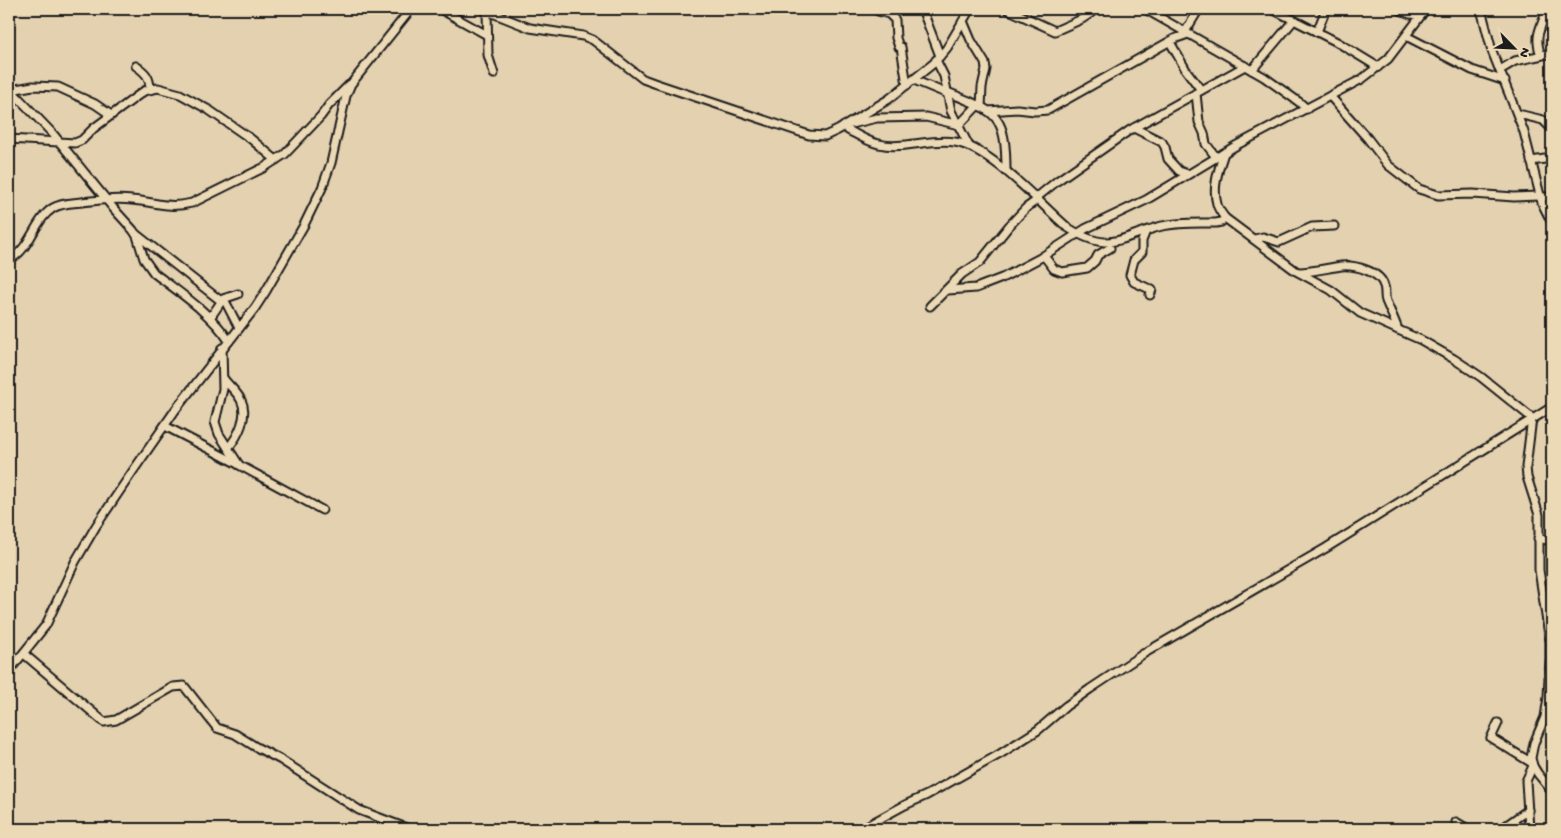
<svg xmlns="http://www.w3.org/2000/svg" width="1561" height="838" font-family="'Gochi Hand',sans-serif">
<rect width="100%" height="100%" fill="#e4d1b0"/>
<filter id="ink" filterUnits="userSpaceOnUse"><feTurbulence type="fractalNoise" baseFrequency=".02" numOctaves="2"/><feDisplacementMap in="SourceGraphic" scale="10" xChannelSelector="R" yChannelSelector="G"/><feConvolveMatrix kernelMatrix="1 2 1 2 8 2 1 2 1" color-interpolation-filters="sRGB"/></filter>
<g filter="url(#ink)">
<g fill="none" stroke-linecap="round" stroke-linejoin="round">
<defs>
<g id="minor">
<polyline points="440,9 487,35"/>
<polyline points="482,9 530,28 583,36 593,40 643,79 654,83 809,135 825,136 838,130 889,99 934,63 947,48 970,9"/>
<polyline points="922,9 940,56"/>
<polyline points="1007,9 1055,31 1082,19 1097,9"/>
<polyline points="1145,9 1264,77 1299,102 1307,109"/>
<polyline points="1272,9 1337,42 1378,67"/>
<polyline points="1398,9 1410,14 1421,15"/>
<polyline points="1481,9 1492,51 1524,132 1542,203 1552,223"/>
<polyline points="487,11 488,55 494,74"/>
<polyline points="878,11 889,14 895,20 896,38 899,47 901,47 907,85"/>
<polyline points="963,21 971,40 985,63 986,69 982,87 981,107"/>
<polyline points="1185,32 1199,9"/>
<polyline points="1317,32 1326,9"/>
<polyline points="1406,36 1472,70 1505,81"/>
<polyline points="1170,42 1186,70 1201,90"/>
<path d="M1541,55C1533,35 1542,27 1547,9"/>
<polyline points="936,60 944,76 951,111 969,146"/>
<path d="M136,66C145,72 150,77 150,89"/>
<polyline points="1252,70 1294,20"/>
<polyline points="1500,70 1515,61 1552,53"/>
<polyline points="914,80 948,94"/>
<path d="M9,88L53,134L114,209L133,230L137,236L144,259L154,273C179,292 213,315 229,341"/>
<polyline points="10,90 33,86 58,87 95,104 111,115"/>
<path d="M947,92C997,112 1006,114 1006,171"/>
<polyline points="1196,93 1199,122 1204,133 1206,144 1216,157"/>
<polyline points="1330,96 1368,139 1388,165 1419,189 1438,195 1473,194 1514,197 1540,196"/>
<polyline points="988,111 1017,109 1035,111 1048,110 1174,39 1188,34"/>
<polyline points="1518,114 1543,120 1552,129"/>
<polyline points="851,124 877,118 926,117 959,125 978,105"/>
<path d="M844,126L848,130C858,135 868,142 879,144C902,150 930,138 955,142C991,148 1039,203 1067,227C1110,255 1119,237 1162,226C1180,222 1197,223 1216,223L1221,222L1225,218"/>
<polyline points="1134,128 1162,142 1165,147 1168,159 1179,171 1188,174"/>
<polyline points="9,139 75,143 82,140 94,128 144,91 158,88 180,94 209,110 251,139 276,160"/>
<path d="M1224,153C1219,168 1212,187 1217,204C1218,209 1222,214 1225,218L1296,271L1331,290L1360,313L1421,340L1454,359L1481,377L1532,418L1526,467L1527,477L1539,515V570L1550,642V657L1548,697L1545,717L1534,743L1531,758L1533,766L1538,774L1552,791"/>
<polyline points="1531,161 1552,158"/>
<polyline points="1541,197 1552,197"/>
<polyline points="1036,198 1057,181 1130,130 1245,66"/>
<polyline points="1146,231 1142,241 1142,252 1134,260 1130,275 1134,282 1152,290 1150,295"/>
<polyline points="136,234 221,301"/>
<polyline points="1255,239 1263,237 1279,242 1312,227 1334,226"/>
<polyline points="1044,256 1054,269 1062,272 1087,268 1095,261 1098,255 1110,248"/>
<path d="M9,260C31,249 34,220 53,208C61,203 73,203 82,202C99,200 115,198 132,200C156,202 167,209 192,203L265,167L285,154L321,116L329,105L349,85"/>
<path d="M1299,272C1313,272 1327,268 1341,266C1355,265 1380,271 1384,286C1386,291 1384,296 1386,301C1390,311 1395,320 1398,330"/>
<polyline points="948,290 976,288 1002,278 1040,258 1085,229 1146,200 1237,145 1362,79 1388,59 1426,9"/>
<polyline points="224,299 239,328"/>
<polyline points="930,306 962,274 980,262 1009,226 1026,208 1037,200"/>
<polyline points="210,318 223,299 238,294"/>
<polyline points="222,348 223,389 215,422 219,434 239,465 322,510"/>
<path d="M224,379C229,386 237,392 241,400C249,415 238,437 228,448"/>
<polyline points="165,426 238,464"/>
<polyline points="1538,538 1552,541"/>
<polyline points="24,654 104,722 116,720 173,687 184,686 217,728 235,734 256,747 281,760 359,810 409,829"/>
<polyline points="9,671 46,625 75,562 96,526 133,471 176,409 255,308 266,291 304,225 322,188 331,163 346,96 351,84 411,9"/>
<polyline points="1498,723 1491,738 1532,763"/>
<polyline points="1456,822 1468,829"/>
<polyline points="861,829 905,805 927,795 1000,754 1038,730 1066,706 1090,689 1143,654 1326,548 1552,407"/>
<polyline points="1501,829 1528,810"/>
<polyline points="1529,829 1526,781 1533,766"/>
</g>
</defs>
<!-- minor casing -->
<use href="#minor" stroke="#1c1c1c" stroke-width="11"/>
<!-- minor -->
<use href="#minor" stroke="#ecd9b6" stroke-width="7"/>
</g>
</g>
<!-- margin -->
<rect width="1561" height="838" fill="none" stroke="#ecd9b6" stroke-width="30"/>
<rect x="15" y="15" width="1531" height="808" fill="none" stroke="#1c1c1c" stroke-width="2" filter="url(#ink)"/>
<!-- north arrow -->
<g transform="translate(1514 48) rotate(114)" stroke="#ecd9b6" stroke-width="4" paint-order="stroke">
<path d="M0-4L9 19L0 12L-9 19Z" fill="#1c1c1c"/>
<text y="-8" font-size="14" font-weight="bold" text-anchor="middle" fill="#1c1c1c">N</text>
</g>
</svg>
